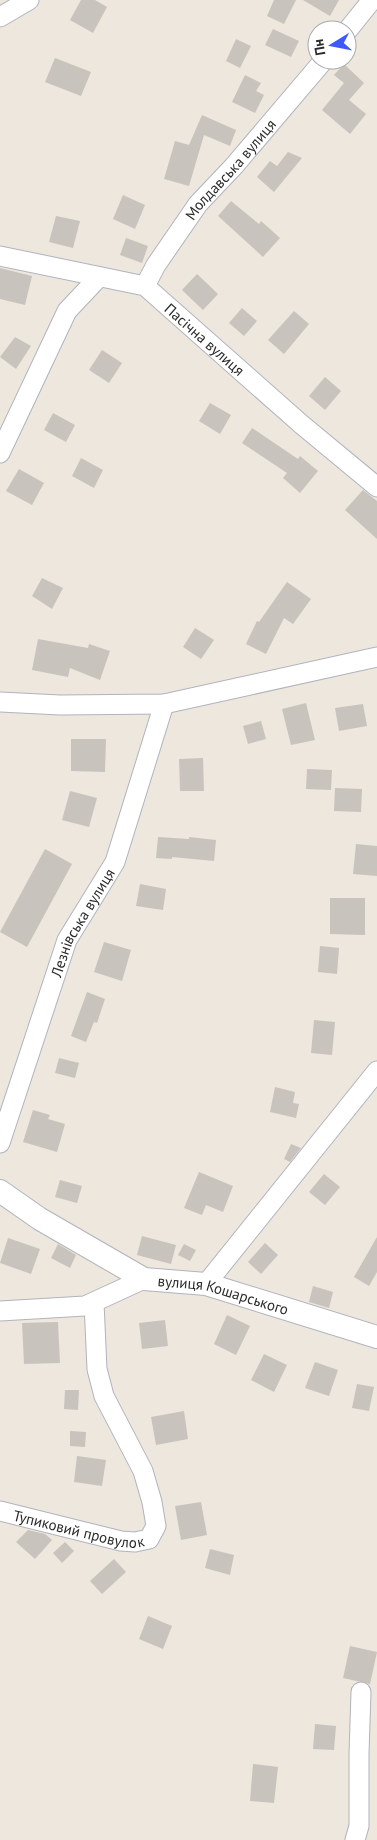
<svg xmlns="http://www.w3.org/2000/svg" width="377" height="1840" font-family="'PT Sans',sans-serif">
<rect width="100%" height="100%" fill="#ede7dd"/>
<!-- building -->
<g fill="#c8c3bd">
<polygon points="81,0 95,0 107,7 93,33 70,20"/>
<polygon points="274,0 296,0 284,24 267,16"/>
<polygon points="303,0 339,0 330,16"/>
<polygon points="273,29 299,41 291,57 265,45"/>
<polygon points="236,39 251,46 240,68 226,61"/>
<polygon points="55,58 91,72 81,96 45,82"/>
<polygon points="344,64 364,83 349,100 366,114 350,134 322,110 344,83 334,75"/>
<polygon points="245,75 261,83 256,91 264,95 255,113 232,102"/>
<polygon points="202,115 236,130 230,146 204,135 189,186 164,179 175,141 189,145"/>
<polygon points="288,152 302,158 274,192 257,177 270,161 277,166"/>
<polygon points="123,195 145,205 135,229 113,219"/>
<polygon points="231,201 259,224 261,221 280,238 263,257 218,216"/>
<polygon points="56,216 80,221 73,248 49,242"/>
<polygon points="126,238 148,246 142,263 120,255"/>
<polygon points="0,268 32,276 25,305 0,299"/>
<polygon points="197,274 218,294 203,310 182,290"/>
<polygon points="242,308 257,321 244,336 229,323"/>
<polygon points="294,311 309,324 284,354 268,340"/>
<polygon points="15,337 31,346 16,369 0,357"/>
<polygon points="102,350 122,363 109,383 89,370"/>
<polygon points="325,377 341,391 325,410 309,396"/>
<polygon points="210,403 231,415 220,434 199,421"/>
<polygon points="53,413 75,425 66,442 44,430"/>
<polygon points="252,428 298,459 300,456 318,471 300,493 283,478 287,473 242,443"/>
<polygon points="81,458 103,470 94,488 72,476"/>
<polygon points="19,469 44,483 32,505 6,491"/>
<polygon points="363,490 377,501 377,539 345,510"/>
<polygon points="42,578 63,588 52,609 32,596"/>
<polygon points="287,582 311,599 293,624 284,618 266,654 246,644 257,621 259,622"/>
<polygon points="195,628 214,640 201,659 183,647"/>
<polygon points="38,639 88,648 89,644 110,651 100,680 70,668 68,677 32,670"/>
<polygon points="306,703 315,740 291,745 282,709"/>
<polygon points="363,704 367,726 339,731 335,708"/>
<polygon points="261,721 266,739 248,744 243,726"/>
<polygon points="71,739 106,739 105,772 71,771"/>
<polygon points="203,758 204,791 180,791 179,759"/>
<polygon points="307,769 332,770 331,790 306,789"/>
<polygon points="335,788 362,789 361,812 334,811"/>
<polygon points="70,791 97,798 89,827 62,820"/>
<polygon points="158,837 189,839 189,837 216,840 214,861 172,857 172,859 156,858"/>
<polygon points="356,844 377,846 377,876 353,874"/>
<polygon points="45,849 72,864 27,947 0,932"/>
<polygon points="140,884 166,889 163,910 136,906"/>
<polygon points="330,898 365,898 365,935 330,934"/>
<polygon points="104,942 131,950 122,981 94,972"/>
<polygon points="320,946 339,948 337,974 318,972"/>
<polygon points="87,992 105,999 97,1023 94,1022 86,1042 71,1036"/>
<polygon points="314,1020 335,1022 332,1055 311,1053"/>
<polygon points="59,1058 79,1063 75,1078 55,1073"/>
<polygon points="275,1087 295,1092 293,1103 299,1104 296,1118 270,1112"/>
<polygon points="33,1110 50,1115 48,1119 65,1124 57,1152 23,1142"/>
<polygon points="291,1144 301,1148 290,1162 284,1159"/>
<polygon points="199,1172 233,1186 223,1212 206,1205 202,1215 184,1208"/>
<polygon points="324,1174 340,1187 325,1205 309,1192"/>
<polygon points="60,1180 82,1186 77,1203 55,1197"/>
<polygon points="142,1236 176,1245 171,1264 137,1255"/>
<polygon points="377,1237 377,1272 369,1286 354,1277"/>
<polygon points="8,1238 40,1249 31,1274 0,1263"/>
<polygon points="265,1243 278,1255 261,1274 248,1262"/>
<polygon points="58,1244 76,1255 70,1268 51,1258"/>
<polygon points="184,1244 196,1250 190,1261 178,1255"/>
<polygon points="313,1286 333,1292 329,1308 309,1302"/>
<polygon points="227,1315 250,1326 236,1355 214,1344"/>
<polygon points="165,1320 168,1346 142,1349 139,1323"/>
<polygon points="58,1322 60,1363 24,1364 22,1323"/>
<polygon points="264,1354 287,1365 274,1392 251,1380"/>
<polygon points="315,1362 338,1370 329,1396 305,1388"/>
<polygon points="357,1384 374,1387 369,1411 352,1408"/>
<polygon points="65,1390 79,1390 78,1410 64,1409"/>
<polygon points="184,1411 188,1439 156,1445 151,1417"/>
<polygon points="70,1431 86,1432 85,1447 70,1446"/>
<polygon points="77,1456 106,1460 102,1486 74,1482"/>
<polygon points="201,1502 207,1535 181,1540 175,1506"/>
<polygon points="28,1530 45,1534 52,1540 35,1559 16,1542"/>
<polygon points="65,1542 74,1551 62,1563 53,1553"/>
<polygon points="210,1549 234,1555 230,1575 205,1568"/>
<polygon points="114,1559 126,1572 102,1594 90,1581"/>
<polygon points="148,1616 172,1626 163,1649 139,1639"/>
<polygon points="350,1646 377,1652 370,1684 343,1678"/>
<polygon points="315,1724 336,1726 334,1750 313,1749"/>
<polygon points="253,1764 278,1767 274,1803 250,1801"/>
</g>
<g fill="none" stroke-linecap="round" stroke-linejoin="round">
<defs>
<g id="minor">
<polyline points="0,17 29,0"/>
<polyline points="347,31 372,0"/>
<path id="s1" d="M0,256L145,286L301,424L377,487"/>
<path id="s2" d="M145,286L156,265L198,204L234,166L324,60"/>
<polyline points="0,453 67,311 99,277"/>
<polyline points="0,702 60,705 164,704 377,657"/>
<path id="s3" d="M0,1143L67,940L115,862L164,704"/>
<polyline points="206,1284 377,1071"/>
<polyline points="0,1311 85,1306 144,1279"/>
<path id="s4" d="M0,1511L121,1541L135,1542L149,1539L156,1526L152,1502L143,1471L104,1396L97,1369L94,1303"/>
<polyline points="355,1840 359,1826 359,1754 361,1692"/>
</g>
<g id="tertiary">
<path id="s5" d="M0,1191L40,1219L144,1279L206,1284L377,1337"/>
</g>
</defs>
<!-- minor casing -->
<use href="#minor" stroke="#b1b3be" stroke-width="21"/>
<!-- tertiary casing -->
<use href="#tertiary" stroke="#b1b3be" stroke-width="24"/>
<!-- minor -->
<use href="#minor" stroke="#fff" stroke-width="19"/>
<!-- tertiary -->
<use href="#tertiary" stroke="#fff" stroke-width="22"/>
</g>
<g text-anchor="middle" dominant-baseline="central" stroke-width="5" stroke-linejoin="round" paint-order="stroke">
<!-- street labels -->
<g font-size="15" fill="#2b2b2b" stroke="#fff">
<text stroke="none"><textPath href="#s2" startOffset="145">Молдавська вулиця</textPath></text>
<text stroke="none"><textPath href="#s1" startOffset="228">Пасічна вулиця</textPath></text>
<text stroke="none"><textPath href="#s3" startOffset="236">Лезнівська вулиця</textPath></text>
<text stroke="none"><textPath href="#s5" startOffset="250">вулиця Кошарського</textPath></text>
<text stroke="none"><textPath href="#s4" startOffset="81">Тупиковий провулок</textPath></text>
</g>
</g>
<!-- north arrow -->
<g transform="translate(332 45) rotate(260)"><circle r="24" fill="#ffffff" stroke="#aaaaaa"/>
<path d="M0-4L9 19L0 12L-9 19Z" fill="#3e59f9"/>
<text y="-8" font-size="14" font-weight="bold" text-anchor="middle" fill="#2b2b2b">Пн</text>
</g>
</svg>
